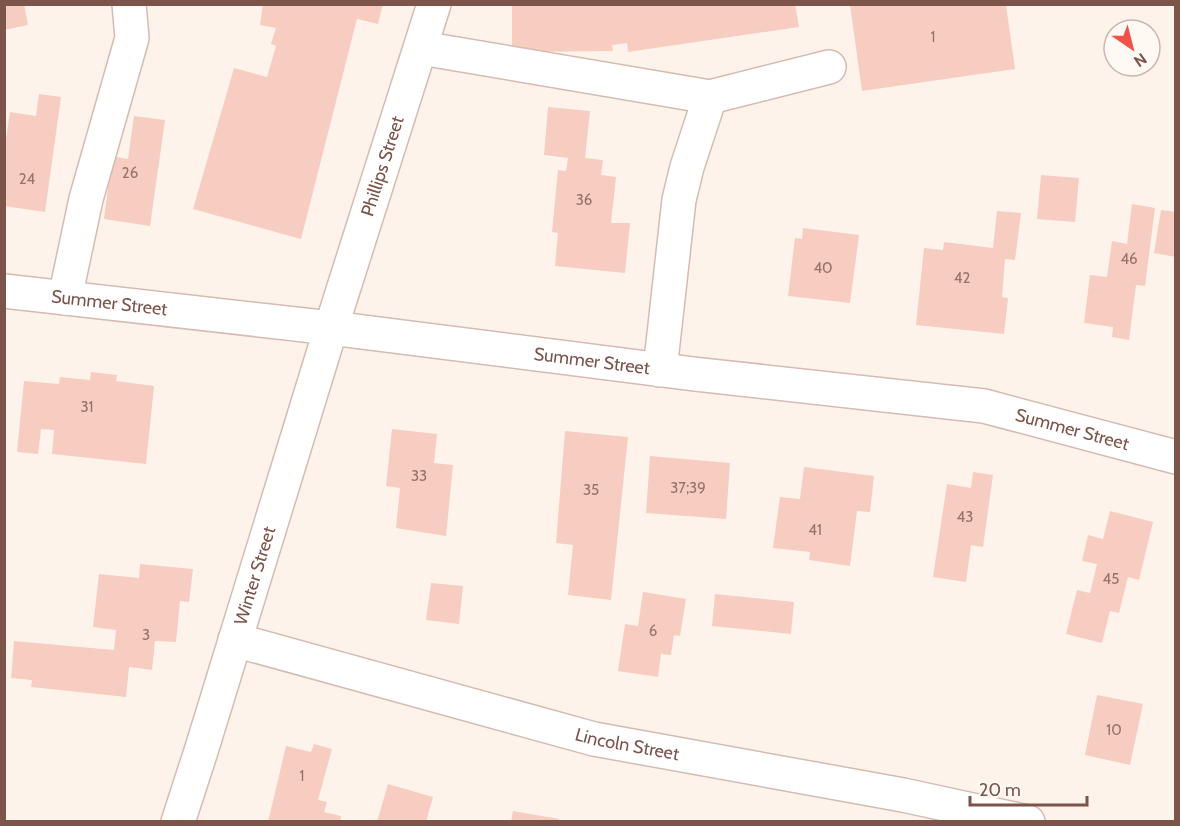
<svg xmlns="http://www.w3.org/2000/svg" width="1180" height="826" font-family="Cabin,sans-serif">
<rect width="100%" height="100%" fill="#fef3eb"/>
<!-- building -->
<g fill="#f6cdc0">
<polygon points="4,4 24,4 28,25 4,30"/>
<polygon points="263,4 383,4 378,24 357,19 301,239 193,209 234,68 267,77 276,46 271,44 276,28 260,25"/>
<polygon points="512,4 795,4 799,27 628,52 627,43 612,45 613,51 512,52"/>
<polygon points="850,5 1006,5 1015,69 862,91"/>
<polygon points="39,94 61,97 45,212 4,206 4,152 10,112 36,116"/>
<polygon points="548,107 590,111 585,158 603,160 601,175 616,177 611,223 630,223 625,273 555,266 558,233 552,232 558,170 566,171 568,158 544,155"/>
<polygon points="134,116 165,120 150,226 104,219 108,188 102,179 111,156 128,159"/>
<polygon points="1041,175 1079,178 1075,222 1037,219"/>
<polygon points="1132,204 1155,208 1145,286 1136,285 1129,340 1112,337 1113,327 1084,323 1090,275 1107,277 1112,241 1127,244"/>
<polygon points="1161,210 1176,212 1176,257 1154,253"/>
<polygon points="997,211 1021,213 1015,260 1005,259 1002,297 1008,298 1004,334 916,325 924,248 943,250 944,242 993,248"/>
<polygon points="803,228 859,235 850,303 788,296 795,238 802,239"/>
<polygon points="91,372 117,375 116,381 154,386 146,464 52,454 54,430 41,429 38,454 17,452 24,381 59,384 60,377 90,380"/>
<polygon points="392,429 437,434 434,463 453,465 446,536 396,528 400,488 386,486"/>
<polygon points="565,431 628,437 611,600 568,595 573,545 556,543"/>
<polygon points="650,456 730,463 726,519 646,513"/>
<polygon points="804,467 874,476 870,512 857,511 850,566 809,560 810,552 773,548 780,497 800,499"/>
<polygon points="973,472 993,475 983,547 971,545 966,582 933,577 947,484 971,488"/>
<polygon points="1110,511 1153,522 1139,580 1128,577 1119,613 1110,611 1102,643 1066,634 1077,590 1090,593 1097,564 1082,561 1088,535 1103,539"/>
<polygon points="140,564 193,569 189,602 180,601 176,642 155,641 152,670 129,667 126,697 31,687 32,680 11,678 14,641 114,650 116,630 93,627 99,574 139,578"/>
<polygon points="431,583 463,586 459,624 426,620"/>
<polygon points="643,592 686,599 680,636 674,635 671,655 661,654 658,677 618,671 625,624 638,626"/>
<polygon points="715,594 794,602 791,634 712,626"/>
<polygon points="1097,695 1143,704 1130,765 1085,755"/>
<polygon points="314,744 332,749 318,800 327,802 324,812 341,816 340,822 268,822 286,746 311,752"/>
<polygon points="388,784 433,797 426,822 377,822"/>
<polygon points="513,811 559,819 558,822 511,822"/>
</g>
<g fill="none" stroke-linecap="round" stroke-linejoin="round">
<defs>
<g id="minor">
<polyline points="421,48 710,97"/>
<path id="s1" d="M4,291L331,328L694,374L984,406L1176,457"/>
<polyline points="65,298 86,199 132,38 129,4"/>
<polyline points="660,370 679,200 687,167 710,97 829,67"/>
<path id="s2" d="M235,640L594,739L903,795L1028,822"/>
<path id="s3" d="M178,822L202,748L331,328L434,4"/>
</g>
</defs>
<!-- minor casing -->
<use href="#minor" stroke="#d5bbb1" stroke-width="36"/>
<!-- minor -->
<use href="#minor" stroke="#fff" stroke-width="33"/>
</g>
<g text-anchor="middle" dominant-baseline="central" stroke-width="5" stroke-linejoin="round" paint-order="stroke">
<!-- number labels -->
<g font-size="15" fill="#9a7268">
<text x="933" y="37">1</text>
<text x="130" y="173">26</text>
<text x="27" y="179">24</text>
<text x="584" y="200">36</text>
<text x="1129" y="259">46</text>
<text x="823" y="268">40</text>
<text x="962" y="278">42</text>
<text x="87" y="407">31</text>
<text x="419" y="476">33</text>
<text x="688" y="488">37;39</text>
<text x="591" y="490">35</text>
<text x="965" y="517">43</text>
<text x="815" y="530">41</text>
<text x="1111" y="579">45</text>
<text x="653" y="631">6</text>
<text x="146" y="635">3</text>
<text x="1114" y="730">10</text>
<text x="302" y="776">1</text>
</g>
<!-- street labels -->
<g font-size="18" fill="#7c544a" stroke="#fff8f3">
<text stroke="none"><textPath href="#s3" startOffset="687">Phillips Street</textPath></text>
<text stroke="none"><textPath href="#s1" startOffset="106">Summer Street</textPath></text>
<text stroke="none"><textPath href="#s1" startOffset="592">Summer Street</textPath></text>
<text stroke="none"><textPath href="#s1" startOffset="1078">Summer Street</textPath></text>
<text stroke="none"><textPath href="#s3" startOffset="258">Winter Street</textPath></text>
<text stroke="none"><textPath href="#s2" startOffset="406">Lincoln Street</textPath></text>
</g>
</g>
<!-- border -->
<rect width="1180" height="826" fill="none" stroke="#7c544a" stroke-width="12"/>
<!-- north arrow -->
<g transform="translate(1132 48) rotate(145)"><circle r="28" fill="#fff8f3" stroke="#cbb6af" stroke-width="1.5"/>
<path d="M0-4.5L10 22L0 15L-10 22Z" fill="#ef5249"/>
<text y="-9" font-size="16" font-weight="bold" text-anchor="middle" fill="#7c544a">N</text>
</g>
<!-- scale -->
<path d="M970 796v9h117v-9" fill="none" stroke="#7c544a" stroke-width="3"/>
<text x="979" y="796" font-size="18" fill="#7c544a" stroke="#fff8f3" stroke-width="4.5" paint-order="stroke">20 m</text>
</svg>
